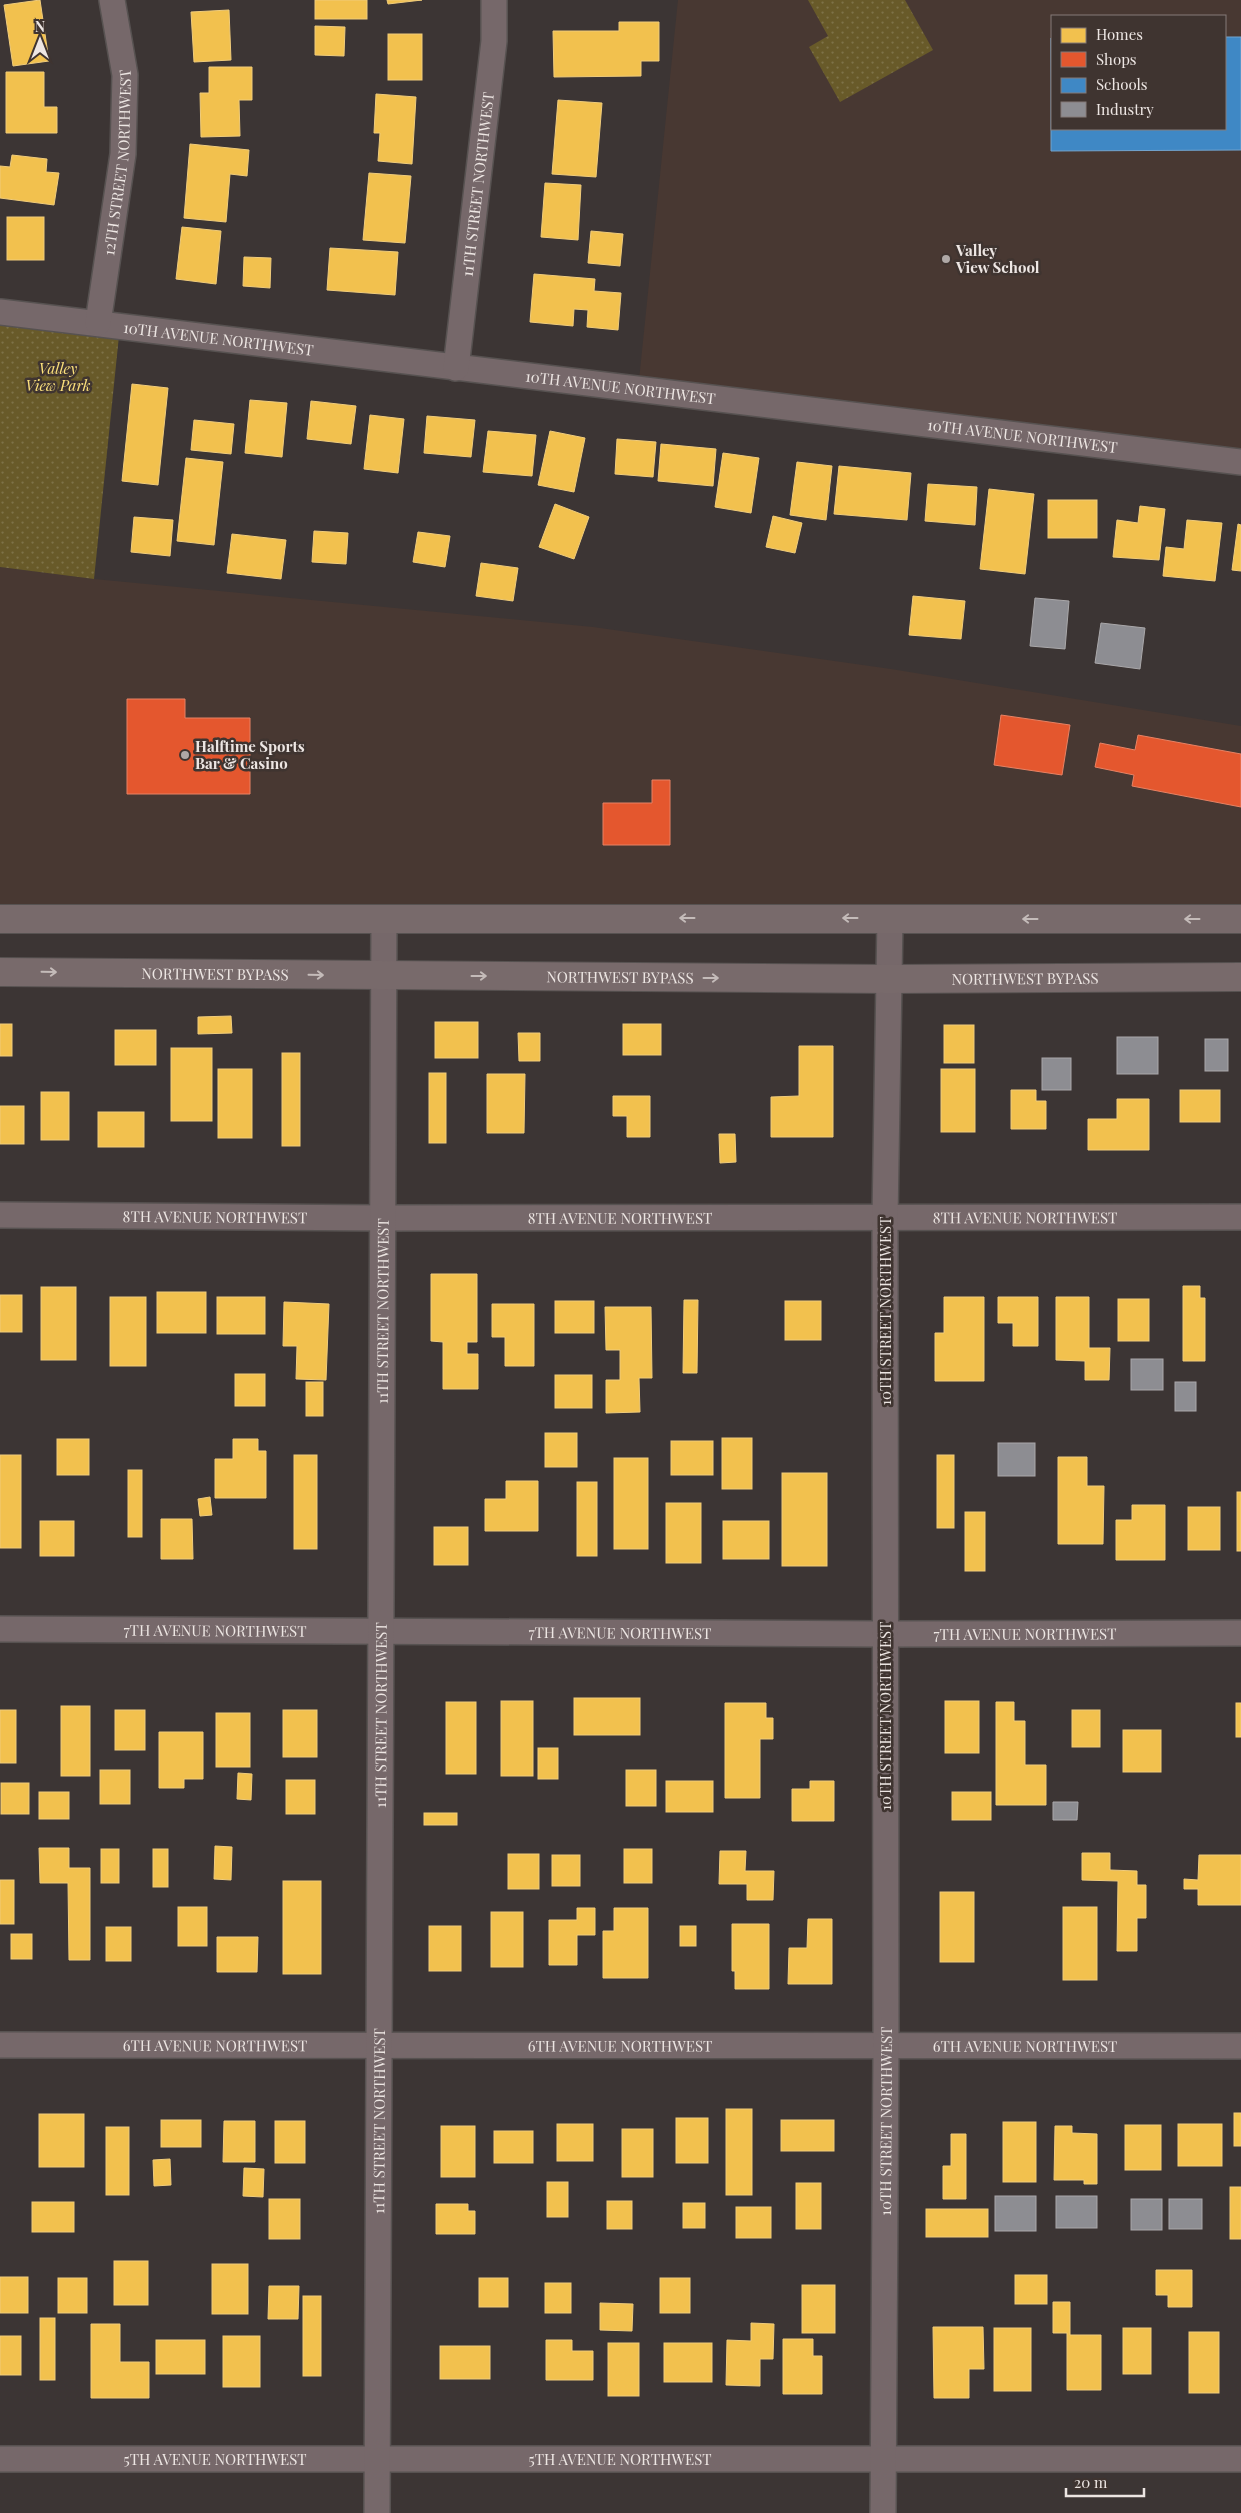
<svg xmlns="http://www.w3.org/2000/svg" width="1241" height="2513" font-family="'Playfair Display',serif">
<defs>
<pattern id="grass-dots" width="8" height="8" patternUnits="userSpaceOnUse" patternTransform="scale(1.25)"><rect width="8" height="8" fill="#685a29"/><path d="M2 2h.1M6 6h.1" fill="none" stroke="#7e7248" stroke-width="1.8" stroke-linecap="round"/></pattern>
</defs>
<rect width="100%" height="100%" fill="#3c3534"/>
<!-- built -->
<g fill="#483832" fill-rule="evenodd">
<path d="M678,0H1241V462L638,390ZM1052,16H1225V129H1052Z"/>
<polygon points="0,567 94,579 593,627 891,669 1241,726 1241,919 0,919"/>
</g>
<!-- grass -->
<g fill="url(#grass-dots)">
<polygon points="808,0 905,0 933,50 840,102 809,47 828,36"/>
<polygon points="0,312 120,326 94,579 0,567"/>
</g>
<!-- homes -->
<g fill="#f2c14e" stroke="#f0cc7b">
<polygon points="40,0 49,61 13,66 4,5"/>
<rect x="315" y="0" width="52" height="19"/>
<polygon points="387,0 422,0 388,4"/>
<polygon points="229,10 231,60 194,62 191,12"/>
<polygon points="619,22 659,22 659,61 641,61 641,76 554,77 553,31 619,31"/>
<polygon points="315,26 345,27 344,56 315,55"/>
<rect x="388" y="34" width="34" height="46"/>
<polygon points="209,67 252,67 252,100 239,100 240,136 201,137 200,93 209,93"/>
<polygon points="6,72 44,72 44,107 57,107 57,133 6,133"/>
<polygon points="376,94 416,97 412,164 378,161 380,133 374,133"/>
<polygon points="558,100 602,103 596,177 552,174"/>
<polygon points="190,144 249,150 247,176 230,174 226,222 184,218"/>
<polygon points="12,155 47,159 46,172 59,173 54,205 0,198 0,166 10,167"/>
<polygon points="369,173 411,176 405,243 363,240"/>
<polygon points="545,183 581,185 578,240 541,237"/>
<rect x="7" y="217" width="37" height="43"/>
<polygon points="182,227 221,231 216,284 176,279"/>
<polygon points="591,231 623,234 620,266 588,263"/>
<polygon points="330,248 398,252 395,295 327,290"/>
<polygon points="244,257 271,258 270,288 243,286"/>
<polygon points="534,274 595,279 594,291 621,293 618,330 587,327 588,310 574,309 573,326 530,322"/>
<polygon points="132,384 168,388 158,485 122,481"/>
<polygon points="250,400 287,403 282,457 245,453"/>
<polygon points="311,401 356,406 351,444 307,439"/>
<polygon points="370,415 404,419 398,473 364,469"/>
<polygon points="427,416 475,420 471,457 424,453"/>
<polygon points="194,420 234,424 231,454 191,450"/>
<polygon points="488,431 536,435 532,476 483,472"/>
<polygon points="550,431 585,438 574,492 538,485"/>
<polygon points="617,439 656,442 653,477 615,474"/>
<polygon points="661,444 716,449 713,486 658,481"/>
<polygon points="723,453 759,458 751,513 715,507"/>
<polygon points="186,458 223,462 214,545 177,541"/>
<polygon points="797,462 832,466 826,520 790,515"/>
<polygon points="839,466 911,473 907,520 834,514"/>
<polygon points="928,484 977,487 975,525 925,521"/>
<polygon points="989,489 1034,494 1025,574 980,569"/>
<rect x="1048" y="500" width="49" height="38"/>
<polygon points="555,504 589,517 574,559 539,547"/>
<polygon points="1140,506 1165,509 1159,560 1113,557 1117,520 1138,523"/>
<polygon points="773,516 802,523 795,553 766,547"/>
<polygon points="134,517 173,520 170,556 131,552"/>
<polygon points="1187,520 1222,523 1215,581 1163,576 1166,547 1184,549"/>
<polygon points="1238,524 1241,525 1241,571 1232,570"/>
<polygon points="314,531 348,533 346,564 312,562"/>
<polygon points="418,532 450,536 445,567 413,562"/>
<polygon points="232,534 286,540 281,579 227,573"/>
<polygon points="481,563 518,568 513,601 476,596"/>
<polygon points="913,596 965,601 961,639 909,635"/>
<polygon points="231,1016 232,1033 198,1034 198,1017"/>
<rect x="435" y="1022" width="43" height="36"/>
<rect x="0" y="1024" width="12" height="32"/>
<rect x="623" y="1024" width="38" height="31"/>
<rect x="944" y="1025" width="30" height="38"/>
<rect x="115" y="1030" width="41" height="35"/>
<polygon points="518,1033 540,1033 540,1061 519,1061"/>
<polygon points="799,1046 833,1046 833,1137 771,1137 771,1097 799,1096"/>
<rect x="171" y="1048" width="41" height="73"/>
<rect x="282" y="1053" width="18" height="93"/>
<rect x="218" y="1069" width="34" height="69"/>
<rect x="941" y="1069" width="34" height="63"/>
<rect x="429" y="1073" width="17" height="70"/>
<polygon points="487,1074 525,1074 524,1133 487,1133"/>
<polygon points="1011,1090 1036,1090 1036,1101 1046,1101 1046,1129 1011,1129"/>
<rect x="1180" y="1090" width="40" height="32"/>
<rect x="41" y="1092" width="28" height="48"/>
<polygon points="613,1096 650,1096 650,1137 627,1137 627,1116 613,1116"/>
<polygon points="1117,1099 1149,1099 1149,1150 1088,1150 1088,1119 1117,1119"/>
<rect x="0" y="1106" width="24" height="38"/>
<rect x="98" y="1112" width="46" height="35"/>
<polygon points="719,1134 735,1134 736,1162 720,1163"/>
<polygon points="431,1274 477,1274 477,1342 467,1342 467,1354 478,1354 478,1389 443,1389 443,1342 431,1341"/>
<polygon points="1183,1286 1200,1286 1200,1298 1205,1298 1205,1361 1183,1361"/>
<rect x="41" y="1287" width="35" height="73"/>
<rect x="157" y="1292" width="49" height="41"/>
<rect x="0" y="1295" width="22" height="37"/>
<rect x="110" y="1297" width="36" height="69"/>
<rect x="217" y="1297" width="48" height="37"/>
<polygon points="944,1297 984,1297 984,1381 935,1381 935,1333 944,1333"/>
<polygon points="998,1297 1038,1297 1038,1346 1013,1346 1013,1323 998,1323"/>
<polygon points="1056,1297 1089,1297 1089,1348 1110,1348 1109,1380 1085,1380 1085,1361 1056,1360"/>
<rect x="1118" y="1299" width="31" height="42"/>
<polygon points="684,1300 698,1300 697,1373 683,1373"/>
<rect x="555" y="1301" width="39" height="32"/>
<rect x="785" y="1301" width="36" height="39"/>
<polygon points="284,1302 329,1304 326,1380 296,1379 297,1346 283,1346"/>
<polygon points="492,1304 534,1304 534,1366 505,1366 505,1337 492,1337"/>
<polygon points="605,1307 651,1307 652,1378 639,1378 640,1412 606,1413 606,1380 620,1380 620,1350 606,1350"/>
<rect x="235" y="1374" width="30" height="32"/>
<rect x="555" y="1375" width="37" height="33"/>
<rect x="306" y="1382" width="17" height="34"/>
<rect x="545" y="1433" width="32" height="34"/>
<rect x="722" y="1438" width="30" height="51"/>
<rect x="57" y="1439" width="32" height="36"/>
<polygon points="233,1439 258,1439 258,1451 266,1451 266,1498 215,1498 215,1459 233,1459"/>
<rect x="671" y="1441" width="42" height="34"/>
<rect x="0" y="1455" width="21" height="93"/>
<rect x="294" y="1455" width="23" height="94"/>
<rect x="937" y="1455" width="17" height="73"/>
<polygon points="1058,1457 1087,1457 1087,1486 1104,1486 1103,1544 1058,1544"/>
<rect x="614" y="1458" width="34" height="91"/>
<rect x="128" y="1470" width="14" height="67"/>
<rect x="782" y="1473" width="45" height="93"/>
<polygon points="506,1481 538,1481 538,1531 485,1531 485,1499 506,1499"/>
<rect x="577" y="1482" width="20" height="74"/>
<rect x="1237" y="1492" width="4" height="59"/>
<polygon points="210,1497 212,1515 200,1516 198,1499"/>
<rect x="666" y="1503" width="35" height="60"/>
<polygon points="1132,1505 1165,1505 1165,1560 1116,1560 1116,1520 1132,1520"/>
<rect x="1188" y="1507" width="32" height="43"/>
<rect x="965" y="1512" width="20" height="59"/>
<polygon points="161,1519 192,1519 193,1559 161,1559"/>
<rect x="40" y="1521" width="34" height="35"/>
<rect x="723" y="1521" width="46" height="38"/>
<rect x="434" y="1527" width="34" height="38"/>
<rect x="574" y="1698" width="66" height="37"/>
<rect x="501" y="1701" width="32" height="75"/>
<rect x="945" y="1701" width="34" height="52"/>
<rect x="446" y="1702" width="30" height="72"/>
<polygon points="996,1702 1014,1702 1014,1721 1025,1721 1025,1765 1046,1765 1046,1805 996,1805"/>
<polygon points="725,1703 766,1703 766,1718 773,1718 773,1739 760,1739 760,1798 725,1798"/>
<rect x="1236" y="1703" width="5" height="34"/>
<rect x="61" y="1706" width="29" height="70"/>
<rect x="0" y="1710" width="16" height="53"/>
<rect x="115" y="1710" width="30" height="40"/>
<rect x="283" y="1710" width="34" height="47"/>
<rect x="1072" y="1710" width="28" height="37"/>
<rect x="216" y="1713" width="34" height="54"/>
<rect x="1123" y="1730" width="38" height="42"/>
<polygon points="159,1732 203,1732 203,1779 184,1779 184,1788 159,1788"/>
<rect x="538" y="1748" width="20" height="31"/>
<rect x="100" y="1770" width="30" height="34"/>
<rect x="626" y="1770" width="30" height="36"/>
<polygon points="238,1773 252,1774 251,1800 237,1799"/>
<rect x="286" y="1780" width="29" height="34"/>
<rect x="666" y="1781" width="47" height="31"/>
<polygon points="810,1781 834,1781 834,1821 792,1821 792,1789 810,1789"/>
<rect x="1" y="1783" width="28" height="31"/>
<rect x="39" y="1792" width="30" height="27"/>
<rect x="952" y="1792" width="39" height="28"/>
<rect x="424" y="1813" width="33" height="12"/>
<polygon points="215,1846 232,1847 231,1880 214,1879"/>
<polygon points="39,1848 69,1848 69,1868 90,1868 90,1960 69,1960 68,1883 40,1883"/>
<rect x="101" y="1849" width="18" height="34"/>
<rect x="153" y="1849" width="15" height="38"/>
<rect x="624" y="1849" width="28" height="34"/>
<polygon points="720,1851 746,1851 745,1871 774,1871 773,1900 747,1900 747,1884 719,1884"/>
<polygon points="1082,1853 1110,1853 1110,1870 1137,1871 1137,1885 1146,1885 1146,1918 1137,1918 1137,1951 1117,1951 1118,1881 1082,1880"/>
<rect x="508" y="1854" width="31" height="35"/>
<rect x="552" y="1855" width="28" height="31"/>
<polygon points="1199,1855 1241,1855 1241,1905 1198,1905 1198,1889 1184,1889 1184,1879 1198,1880"/>
<rect x="0" y="1880" width="14" height="44"/>
<rect x="283" y="1881" width="38" height="93"/>
<rect x="940" y="1892" width="34" height="70"/>
<rect x="178" y="1907" width="29" height="39"/>
<rect x="1063" y="1907" width="34" height="73"/>
<polygon points="577,1908 595,1908 595,1935 577,1935 577,1965 549,1965 549,1920 577,1920"/>
<polygon points="614,1908 648,1908 648,1978 603,1978 603,1931 614,1931"/>
<rect x="491" y="1912" width="32" height="55"/>
<polygon points="808,1919 832,1919 832,1984 788,1984 789,1948 807,1948"/>
<polygon points="732,1924 769,1924 769,1989 735,1989 735,1971 732,1971"/>
<rect x="429" y="1926" width="32" height="45"/>
<rect x="680" y="1926" width="16" height="20"/>
<rect x="106" y="1927" width="25" height="34"/>
<rect x="11" y="1934" width="21" height="25"/>
<polygon points="217,1937 258,1937 257,1972 217,1972"/>
<rect x="726" y="2109" width="26" height="86"/>
<rect x="1234" y="2113" width="7" height="33"/>
<rect x="39" y="2114" width="45" height="53"/>
<rect x="676" y="2118" width="32" height="45"/>
<rect x="161" y="2120" width="40" height="27"/>
<rect x="781" y="2120" width="53" height="31"/>
<polygon points="224,2121 255,2121 255,2162 223,2162"/>
<rect x="275" y="2121" width="30" height="42"/>
<rect x="1003" y="2122" width="33" height="60"/>
<rect x="557" y="2124" width="36" height="37"/>
<rect x="1178" y="2124" width="44" height="42"/>
<rect x="1125" y="2125" width="36" height="45"/>
<rect x="441" y="2126" width="34" height="51"/>
<polygon points="1055,2126 1072,2126 1072,2133 1097,2134 1097,2184 1084,2184 1084,2180 1054,2180"/>
<rect x="106" y="2127" width="23" height="68"/>
<rect x="622" y="2129" width="31" height="48"/>
<rect x="494" y="2131" width="39" height="32"/>
<polygon points="951,2134 966,2134 966,2199 943,2199 943,2166 951,2166"/>
<polygon points="170,2159 171,2185 154,2186 153,2160"/>
<polygon points="244,2168 264,2169 263,2197 243,2196"/>
<rect x="547" y="2182" width="21" height="35"/>
<rect x="796" y="2183" width="25" height="46"/>
<rect x="1230" y="2187" width="11" height="52"/>
<rect x="269" y="2199" width="31" height="40"/>
<rect x="607" y="2201" width="25" height="28"/>
<rect x="32" y="2202" width="42" height="30"/>
<rect x="683" y="2203" width="22" height="25"/>
<polygon points="436,2204 468,2204 468,2211 475,2211 475,2234 436,2234"/>
<rect x="736" y="2207" width="35" height="31"/>
<rect x="926" y="2209" width="62" height="28"/>
<rect x="114" y="2261" width="34" height="44"/>
<rect x="212" y="2264" width="36" height="50"/>
<polygon points="1156,2270 1192,2270 1192,2307 1168,2307 1168,2295 1156,2295"/>
<rect x="1015" y="2275" width="32" height="29"/>
<rect x="0" y="2277" width="28" height="36"/>
<rect x="58" y="2278" width="29" height="35"/>
<rect x="479" y="2278" width="29" height="29"/>
<rect x="660" y="2278" width="30" height="35"/>
<rect x="545" y="2283" width="26" height="30"/>
<rect x="802" y="2285" width="33" height="48"/>
<polygon points="269,2286 299,2286 298,2319 268,2319"/>
<rect x="303" y="2296" width="18" height="80"/>
<polygon points="1053,2302 1070,2302 1070,2335 1101,2335 1101,2390 1067,2390 1067,2333 1053,2333"/>
<polygon points="600,2303 633,2304 632,2331 600,2330"/>
<rect x="40" y="2318" width="15" height="62"/>
<polygon points="751,2323 774,2324 773,2359 760,2359 760,2386 726,2385 727,2340 751,2341"/>
<polygon points="91,2324 120,2324 120,2362 149,2362 149,2398 91,2398"/>
<polygon points="933,2327 983,2327 984,2369 969,2369 969,2398 934,2398"/>
<rect x="994" y="2328" width="37" height="63"/>
<rect x="1123" y="2328" width="28" height="46"/>
<rect x="1189" y="2332" width="30" height="61"/>
<rect x="0" y="2336" width="21" height="39"/>
<rect x="223" y="2336" width="37" height="51"/>
<polygon points="783,2339 813,2339 813,2356 822,2356 822,2394 783,2394"/>
<rect x="156" y="2340" width="49" height="34"/>
<polygon points="546,2340 572,2340 572,2351 593,2351 593,2380 546,2380"/>
<rect x="608" y="2343" width="31" height="53"/>
<rect x="664" y="2343" width="48" height="39"/>
<rect x="440" y="2346" width="50" height="33"/>
</g>
<!-- shops -->
<g fill="#e4572e" stroke="#e78264">
<polygon points="127,699 185,699 185,718 250,718 250,794 127,794"/>
<polygon points="1001,715 1070,725 1062,775 994,765"/>
<polygon points="1138,735 1241,754 1241,807 1132,786 1134,775 1095,767 1100,743 1135,750"/>
<polygon points="652,780 670,780 670,845 603,845 603,803 652,803"/>
</g>
<!-- schools -->
<polygon fill="#3f88c5" stroke="#73a4ce" points="1225,37 1241,37 1241,150 1051,151 1051,38 1052,129 1225,129"/>
<!-- industry -->
<g fill="#8d8d92" stroke="#aaa8aa">
<polygon points="1035,598 1069,601 1065,649 1030,646"/>
<polygon points="1101,623 1145,628 1140,669 1095,663"/>
<rect x="1117" y="1037" width="41" height="37"/>
<rect x="1205" y="1039" width="23" height="32"/>
<rect x="1042" y="1058" width="29" height="32"/>
<rect x="1131" y="1359" width="32" height="31"/>
<rect x="1175" y="1382" width="21" height="29"/>
<rect x="998" y="1443" width="37" height="33"/>
<polygon points="1053,1802 1078,1802 1077,1820 1053,1820"/>
<rect x="995" y="2196" width="41" height="35"/>
<rect x="1056" y="2196" width="41" height="32"/>
<rect x="1131" y="2199" width="31" height="31"/>
<rect x="1169" y="2199" width="33" height="30"/>
</g>
<g fill="none" stroke-linecap="round" stroke-linejoin="round">
<defs>
<g id="minor">
<path id="s1" d="M0,312L1241,462"/>
<path id="s2" d="M98,323L123,154L125,75L112,0"/>
<path id="s3" d="M456,368L494,41V0"/>
<path id="s4" d="M0,1215L384,1218L1241,1217"/>
<path id="s5" d="M0,1629L885,1634L1241,1633"/>
<path id="s6" d="M0,2045L1241,2046"/>
<path id="s7" d="M0,2459H1241"/>
<path id="s8" d="M377,2513L384,918"/>
<path id="s9" d="M883,2513L886,2047L885,1219L890,918"/>
</g>
<g id="secondary">
<polyline points="0,919 1241,919"/>
<path id="s10" d="M0,972L889,979L1241,977"/>
</g>
</defs>
<!-- minor casing -->
<use href="#minor" stroke="#575251" stroke-width="28"/>
<!-- secondary casing -->
<use href="#secondary" stroke="#575251" stroke-width="30"/>
<!-- minor -->
<use href="#minor" stroke="#76686a" stroke-width="25"/>
<!-- secondary -->
<use href="#secondary" stroke="#786a6b" stroke-width="28"/>
</g>
<!-- one-way arrows -->
<defs><path id="oneway-shaft" d="M-6 0H5M1.5-3L5.5 0L1.5 3" fill="none" stroke-width="1.6" stroke-linecap="round" stroke-linejoin="round" transform="scale(1.25)"/></defs>
<g stroke="#c4bbb9">
<use href="#oneway-shaft" transform="translate(687 918) rotate(-180)"/>
<use href="#oneway-shaft" transform="translate(850 918) rotate(-180)"/>
<use href="#oneway-shaft" transform="translate(1030 919) rotate(-180)"/>
<use href="#oneway-shaft" transform="translate(1192 919) rotate(-180)"/>
<use href="#oneway-shaft" transform="translate(49 972) rotate(1)"/>
<use href="#oneway-shaft" transform="translate(316 975) rotate(1)"/>
<use href="#oneway-shaft" transform="translate(479 976)"/>
<use href="#oneway-shaft" transform="translate(711 978)"/>
</g>
<!-- markers -->
<g fill="#afa8a6" stroke="#3f3430" stroke-width="2">
<circle cx="946" cy="259" r="5"/>
<circle cx="185" cy="755" r="5"/>
</g>
<g text-anchor="middle" dominant-baseline="central" stroke-width="5" stroke-linejoin="round" paint-order="stroke">
<!-- street labels -->
<g font-size="15" fill="#ede6e3" stroke="#3f3430">
<text stroke="none"><textPath href="#s2" startOffset="162">12TH STREET NORTHWEST</textPath></text>
<text stroke="none"><textPath href="#s3" startOffset="185">11TH STREET NORTHWEST</textPath></text>
<text stroke="none"><textPath href="#s1" startOffset="220">10TH AVENUE NORTHWEST</textPath></text>
<text stroke="none"><textPath href="#s1" startOffset="625">10TH AVENUE NORTHWEST</textPath></text>
<text stroke="none"><textPath href="#s1" startOffset="1030">10TH AVENUE NORTHWEST</textPath></text>
<text stroke="none"><textPath href="#s10" startOffset="215">NORTHWEST BYPASS</textPath></text>
<text stroke="none"><textPath href="#s10" startOffset="620">NORTHWEST BYPASS</textPath></text>
<text stroke="none"><textPath href="#s10" startOffset="1025">NORTHWEST BYPASS</textPath></text>
<text stroke="none"><textPath href="#s4" startOffset="215">8TH AVENUE NORTHWEST</textPath></text>
<text stroke="none"><textPath href="#s4" startOffset="620">8TH AVENUE NORTHWEST</textPath></text>
<text stroke="none"><textPath href="#s4" startOffset="1025">8TH AVENUE NORTHWEST</textPath></text>
<text stroke="none"><textPath href="#s8" startOffset="1202">11TH STREET NORTHWEST</textPath></text>
<text transform="translate(885 1311) rotate(-90)">10TH STREET NORTHWEST</text>
<text stroke="none"><textPath href="#s5" startOffset="215">7TH AVENUE NORTHWEST</textPath></text>
<text stroke="none"><textPath href="#s5" startOffset="620">7TH AVENUE NORTHWEST</textPath></text>
<text stroke="none"><textPath href="#s5" startOffset="1025">7TH AVENUE NORTHWEST</textPath></text>
<text stroke="none"><textPath href="#s8" startOffset="798">11TH STREET NORTHWEST</textPath></text>
<text transform="translate(885 1716) rotate(-90)">10TH STREET NORTHWEST</text>
<text stroke="none"><textPath href="#s6" startOffset="215">6TH AVENUE NORTHWEST</textPath></text>
<text stroke="none"><textPath href="#s6" startOffset="620">6TH AVENUE NORTHWEST</textPath></text>
<text stroke="none"><textPath href="#s6" startOffset="1025">6TH AVENUE NORTHWEST</textPath></text>
<text stroke="none"><textPath href="#s8" startOffset="392">11TH STREET NORTHWEST</textPath></text>
<text stroke="none"><textPath href="#s9" startOffset="392">10TH STREET NORTHWEST</textPath></text>
<text stroke="none"><textPath href="#s7" startOffset="215">5TH AVENUE NORTHWEST</textPath></text>
<text stroke="none"><textPath href="#s7" startOffset="620">5TH AVENUE NORTHWEST</textPath></text>
</g>
<!-- poi labels -->
<g font-size="15" font-weight="bold" fill="#ede6e3" stroke="#3f3430" text-anchor="start">
<text x="956" y="250">Valley<tspan x="956" dy="17">View School</tspan></text>
<text x="195" y="746">Halftime Sports<tspan x="195" dy="17">Bar &amp; Casino</tspan></text>
</g>
<!-- park labels -->
<g font-size="15" font-style="italic" fill="#fce17c" stroke="#3f3430">
<text x="58" y="368">Valley<tspan x="58" dy="17">View Park</tspan></text>
</g>
</g>
<!-- legend -->
<rect x="1051" y="15" width="175" height="115" fill="#3f3430" stroke="#857b78"/>
<rect x="1061" y="28" width="25" height="15" fill="#f2c14e" stroke="#857b78"/>
<text x="1096" y="40" font-size="15" fill="#ede6e3">Homes</text>
<rect x="1061" y="52" width="25" height="15" fill="#e4572e" stroke="#857b78"/>
<text x="1096" y="65" font-size="15" fill="#ede6e3">Shops</text>
<rect x="1061" y="78" width="25" height="15" fill="#3f88c5" stroke="#857b78"/>
<text x="1096" y="90" font-size="15" fill="#ede6e3">Schools</text>
<rect x="1061" y="102" width="25" height="15" fill="#8d8d92" stroke="#857b78"/>
<text x="1096" y="115" font-size="15" fill="#ede6e3">Industry</text>
<!-- north arrow -->
<g transform="translate(40 40)" stroke="#3f3430" stroke-width="4" paint-order="stroke">
<path d="M0-4L9 19L0 12L-9 19Z" fill="#ede6e3"/>
<text y="-8" font-size="14" font-weight="bold" text-anchor="middle" fill="#ede6e3">N</text>
</g>
<!-- scale -->
<path d="M1066 2488v8h78v-8" fill="none" stroke="#ede6e3" stroke-width="2.5"/>
<text x="1074" y="2488" font-size="15" fill="#ede6e3" stroke="#3f3430" stroke-width="4" paint-order="stroke">20 m</text>
</svg>
